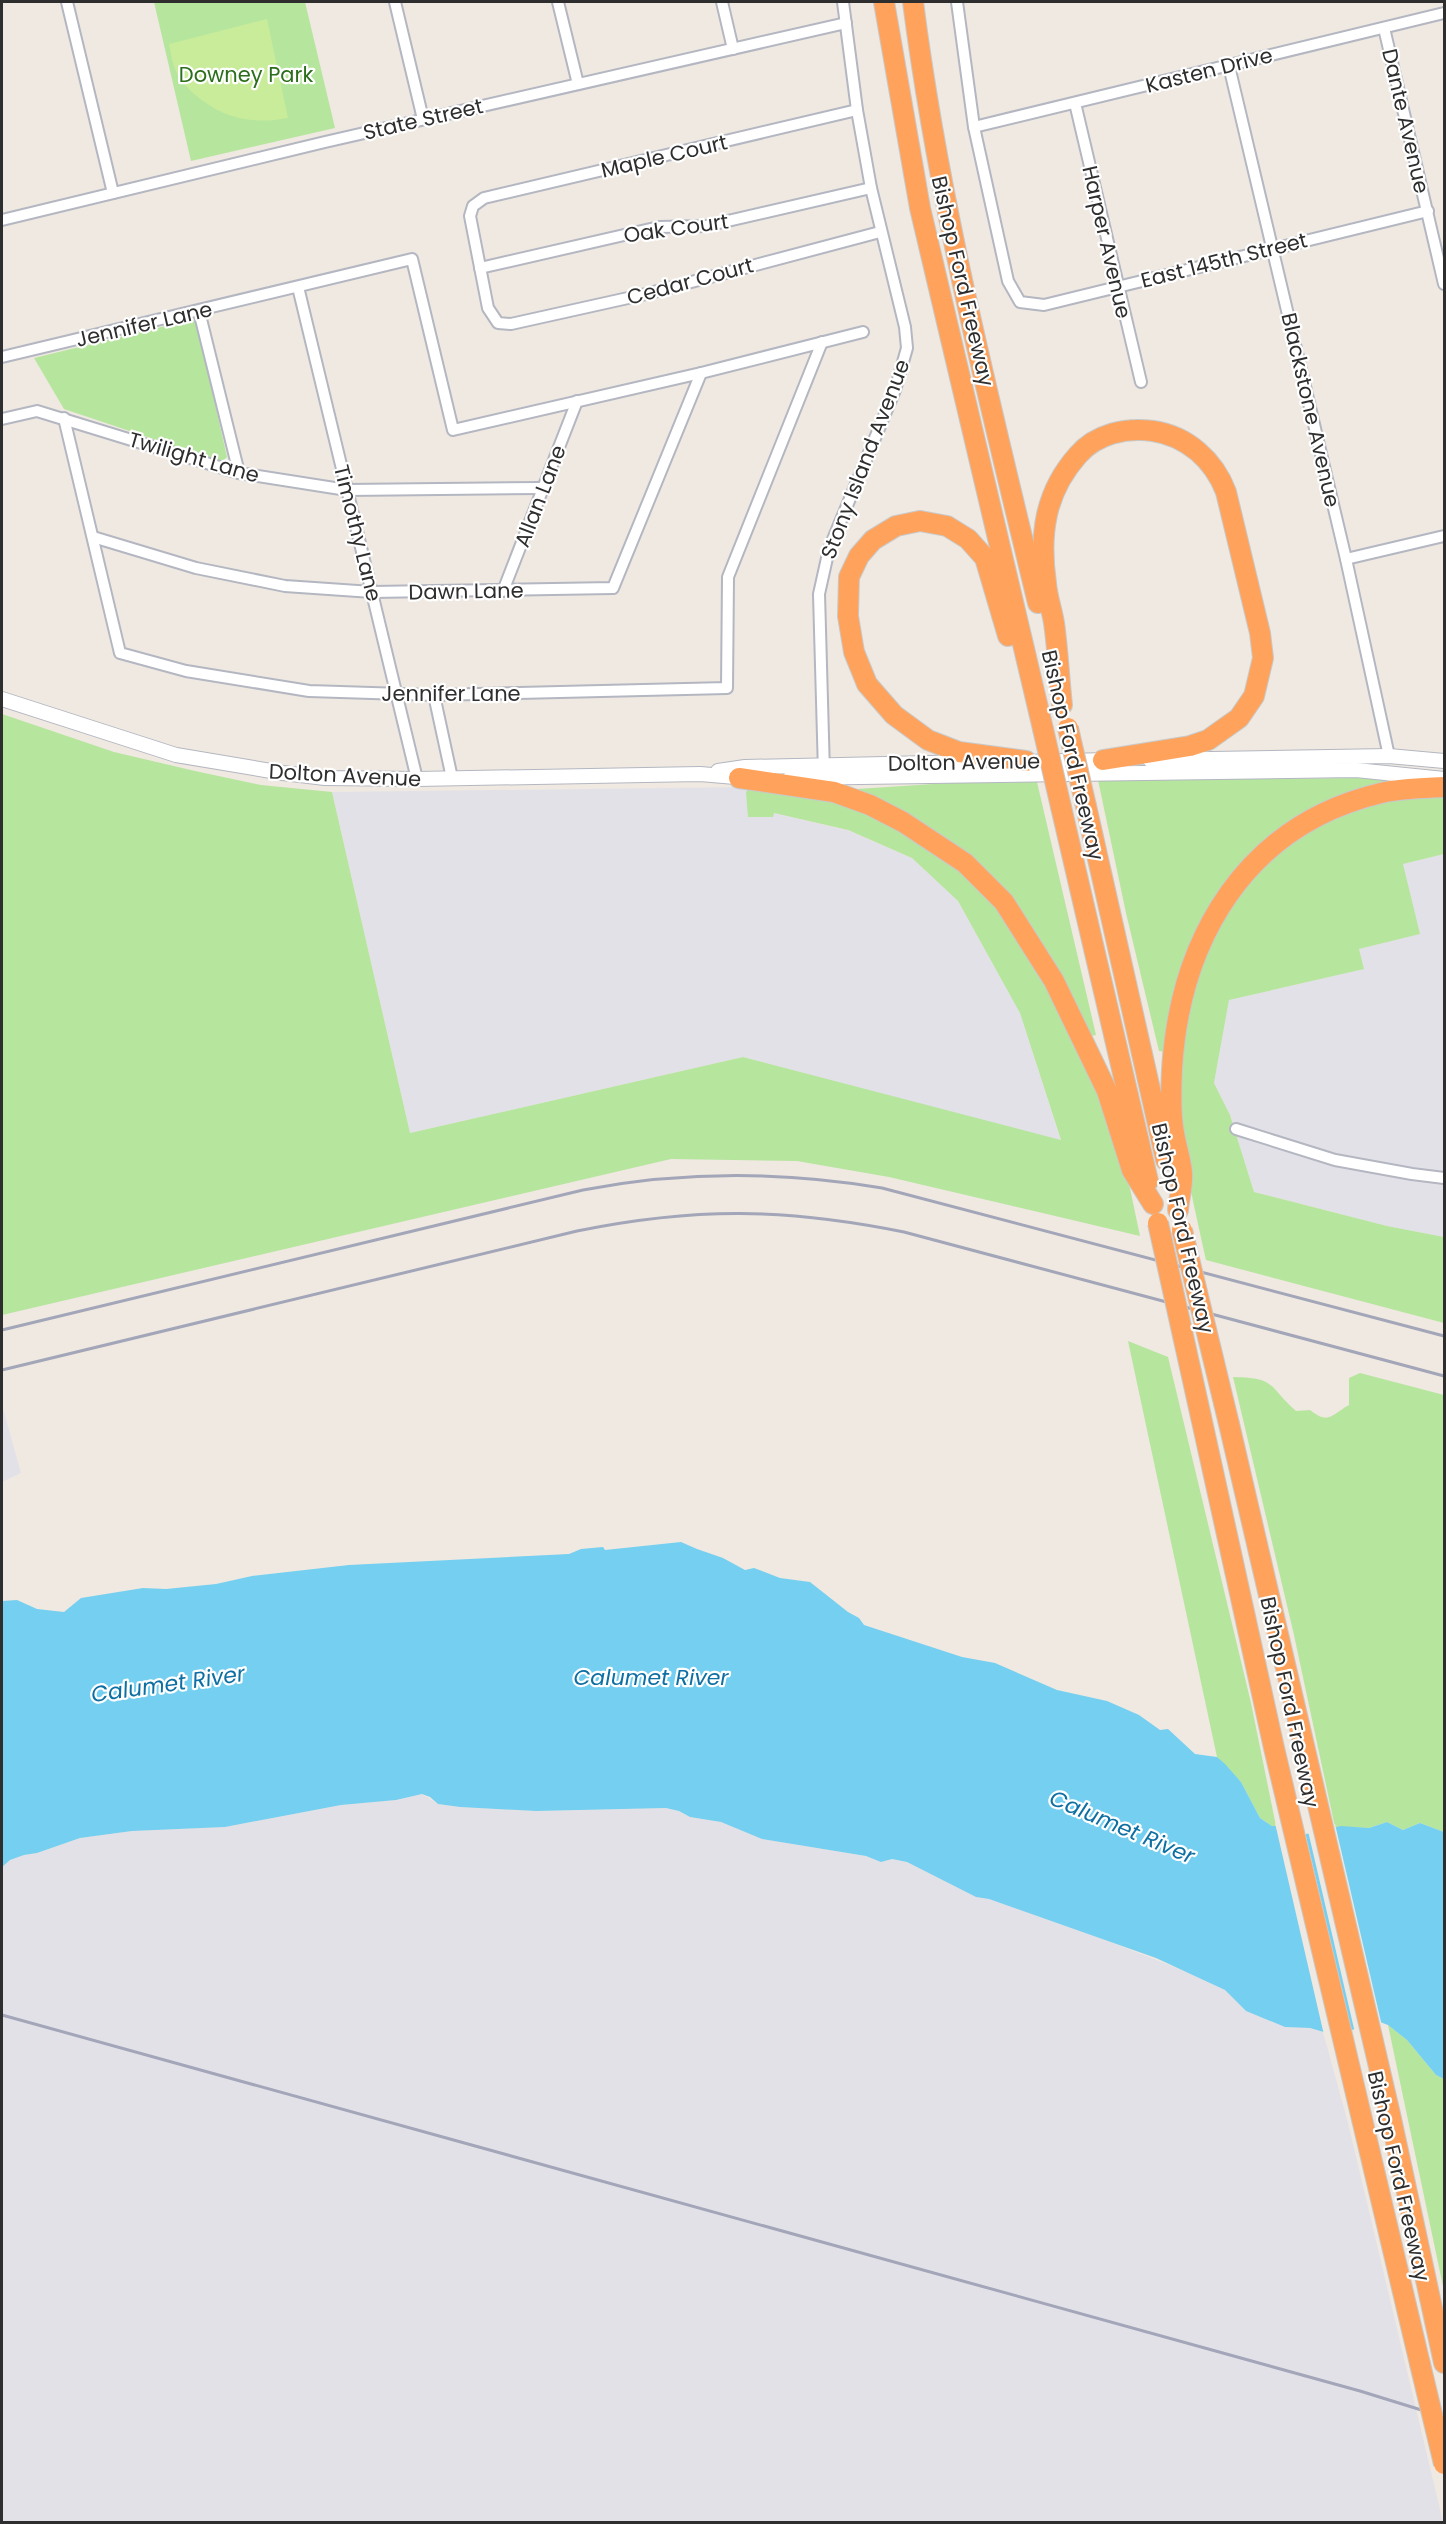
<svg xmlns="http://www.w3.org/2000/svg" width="1446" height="2524" font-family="Poppins,sans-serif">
<rect width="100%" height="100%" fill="#efe9e1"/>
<!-- industrial -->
<g fill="#e3e1e8">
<polygon points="750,787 773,813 847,830 912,858 958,901 1020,1013 1061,1141 743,1057 410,1133 332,792"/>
<polygon points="1444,854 1444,1237 1387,1226 1254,1192 1230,1115 1214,1083 1229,1000 1363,969 1359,949 1419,934 1403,864"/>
<polygon points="2,1405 21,1473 2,1482"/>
<polygon points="422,1794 438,1804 460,1807 536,1811 666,1808 679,1811 690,1817 721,1822 762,1839 866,1856 881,1862 892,1859 907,1862 976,1897 989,1899 1067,1925 1187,1972 1225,1990 1246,2011 1285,2027 1310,2028 1323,2032 1348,2123 1443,2522 2,2522 2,1867 10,1860 24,1855 37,1853 80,1838 132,1831 225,1827 341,1805 396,1800"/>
</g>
<!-- green -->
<g fill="#b6e59e">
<polygon points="154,2 305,2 335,128 191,161"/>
<polygon points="190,320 195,321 198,328 227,457 224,460 219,461 64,409 34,358"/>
<polygon points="2,714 114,752 195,771 261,785 332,792 410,1133 743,1057 1061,1140 1020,1013 958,901 912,858 848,830 774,813 773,817 748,817 746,792 750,787 827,799 888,822 955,866 1002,914 1049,986 1088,1063 1127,1174 1140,1236 889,1177 797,1161 671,1159 2,1315"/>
<polygon points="1356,778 1408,780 1338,799 1218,895 1166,1052 1159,1051 1126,913 1098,780"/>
<polygon points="1037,782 1096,1035 1091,1036 1056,969 1026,922 857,793 857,789 948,783"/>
<path d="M1444,796V854L1403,864L1420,934L1359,949L1364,969L1229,1000L1214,1083L1230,1115L1254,1192L1387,1226L1444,1237V1323L1206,1260C1194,1204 1179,1147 1179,1089C1179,1025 1196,953 1231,899C1256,859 1327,814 1372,804C1396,798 1421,798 1444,796Z"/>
<polygon points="1128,1341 1168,1357 1251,1703 1276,1826 1272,1826 1260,1818 1241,1782 1217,1757"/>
<path d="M1360,1373L1444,1395V1832L1420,1823L1403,1830L1387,1822L1369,1828L1335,1827L1294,1635L1233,1377C1278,1378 1267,1386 1296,1411L1310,1410C1329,1425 1331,1415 1349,1405V1378Z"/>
<polygon points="1388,2025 1407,2040 1436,2075 1444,2079 1444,2291"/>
</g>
<!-- pitch -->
<path fill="#c9ec9a" d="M267,19L288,118C252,125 221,118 193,93C187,87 179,79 176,71C172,63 171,53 169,44Z"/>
<!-- water -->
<polygon fill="#75cff0" points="681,1542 697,1549 723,1558 745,1570 754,1568 780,1578 810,1582 848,1612 859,1618 864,1625 962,1657 995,1663 1057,1690 1107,1701 1139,1715 1160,1730 1168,1729 1195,1754 1217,1757 1225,1764 1241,1782 1260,1818 1272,1826 1276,1826 1278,1833 1302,1835 1341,1826 1369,1828 1387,1822 1403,1830 1420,1823 1444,1832 1444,2079 1436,2075 1407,2040 1388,2025 1380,2022 1334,2035 1310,2028 1285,2027 1246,2011 1225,1990 1156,1958 989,1899 976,1897 907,1862 892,1859 881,1862 866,1856 762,1839 721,1822 690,1817 679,1811 666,1808 536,1811 460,1807 438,1804 430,1797 422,1794 396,1800 341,1805 225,1827 132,1831 80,1838 37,1853 24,1855 10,1860 2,1867 2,1601 17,1600 37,1609 64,1612 81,1598 143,1588 166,1589 216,1584 252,1576 349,1565 569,1554 581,1549 603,1547 605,1550"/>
<!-- pier -->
<g fill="#efe9e1">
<polygon points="1275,1823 1278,1824 1280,1831 1284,1832 1305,1832 1352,2034 1342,2038 1324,2035"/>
<polygon points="1335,1824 1382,2026 1355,2033 1308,1831"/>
</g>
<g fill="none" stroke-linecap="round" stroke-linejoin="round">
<defs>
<g id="minor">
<polyline points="67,2 113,193"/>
<polyline points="395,2 423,119"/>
<polyline points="558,2 578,84"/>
<polyline points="722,2 733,49"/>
<polyline points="957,2 974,127 1008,281 1020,302 1044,305 1428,211"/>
<polyline points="1384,28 1444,284"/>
<polyline points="1229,66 1346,559 1389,756"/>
<polyline points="1075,103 1141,382"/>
<polyline points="857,110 484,198 473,206 470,216 488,308 498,323 511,324 646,294 880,232"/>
<polyline points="974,127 1444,13"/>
<polyline points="2,220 325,142 846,23"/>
<polyline points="480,268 659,227 706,226 871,188"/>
<polyline points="298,287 417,779"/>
<polyline points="199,311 239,473"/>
<polyline points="2,357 412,259 453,430 701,373 863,332"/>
<polyline points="64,418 120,653 186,671 309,691 434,695 727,688 728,577 822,342"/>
<polyline points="2,419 37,411 239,473 347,490 542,488"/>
<polyline points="93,537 196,568 285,586 372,592 613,588 701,373"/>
<polyline points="1346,559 1444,536"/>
<polyline points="503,591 577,401"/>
<polyline points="434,695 452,778"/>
<polyline points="824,772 819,594 829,549 895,390 907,348 905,327 871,188 857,110 843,2"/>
<polyline points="1236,1129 1335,1160 1412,1174 1444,1178"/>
</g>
<g id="tertiary">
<polyline points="2,699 176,755 283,773 325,778 417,779 700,774 747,778"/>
<polyline points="1150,760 1389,756 1444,761"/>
<polyline points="1018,762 1110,760"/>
<polyline points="718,771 745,767 975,762"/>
<polyline points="790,778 1356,770 1444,779"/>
</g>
<g id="motorway">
<polyline points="884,2 920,208 1043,729"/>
<path d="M913,2C939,205 990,404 1038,603"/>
<polyline points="1008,636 985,558 968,539 947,526 920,521 896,526 873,540 859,556 849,577 848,616 854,652 867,684 894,715 928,740 959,752 1026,761"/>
<path d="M1062,705C1059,678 1058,651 1054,623C1052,610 1047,597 1046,583C1039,534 1045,492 1078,455C1096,434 1126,427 1153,431C1187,436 1214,460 1226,492L1260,633L1263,658L1254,696L1239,718L1208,740L1190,746L1103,760"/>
<polyline points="739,778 834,792 870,805 903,822 965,863 1004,902 1054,981 1107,1091 1132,1170 1153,1204"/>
<polyline points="1086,806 1166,1160"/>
<polyline points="1061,807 1148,1181"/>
<path d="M1178,1210C1179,1198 1183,1185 1182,1173C1181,1160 1176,1146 1174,1133C1170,1113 1171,1090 1172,1069C1180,938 1246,825 1381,793C1401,788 1424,788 1444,787"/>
<polyline points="1201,1417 1274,1748 1420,2364"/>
<polyline points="1229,1424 1390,2114 1444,2363"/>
</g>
</defs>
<!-- minor casing -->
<use href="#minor" stroke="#b4b7c1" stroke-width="14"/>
<!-- tertiary casing -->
<use href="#tertiary" stroke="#b4b7c1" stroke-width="16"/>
<!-- motorway casing -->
<use href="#motorway" stroke="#c9c9c9" stroke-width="22"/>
<!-- minor -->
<use href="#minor" stroke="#fff" stroke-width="10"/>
<!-- tertiary -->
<use href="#tertiary" stroke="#fff" stroke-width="14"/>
<!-- motorway -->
<use href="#motorway" stroke="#ffa35c" stroke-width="20"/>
<!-- rail -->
<g stroke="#a3a6b8" stroke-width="3">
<path d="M2,1330L583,1190C683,1171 781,1171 882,1188L1444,1336"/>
<path d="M2,1370L577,1231C695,1207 785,1208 904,1232L1444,1376"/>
<polyline points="2,2015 1360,2391 1444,2417"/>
</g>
<defs>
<g id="motorway-bridge">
<polyline points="1068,728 1086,806"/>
<polyline points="1043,729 1061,807"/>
<polyline points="1158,1223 1201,1417"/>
<polyline points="1182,1230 1229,1424"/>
<polyline points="1420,2364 1444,2464"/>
</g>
</defs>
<!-- motorway-bridge casing -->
<use href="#motorway-bridge" stroke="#c9c9c9" stroke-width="22" stroke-linecap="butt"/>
<!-- motorway-bridge -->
<use href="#motorway-bridge" stroke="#ffa35c" stroke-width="20"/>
</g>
<g text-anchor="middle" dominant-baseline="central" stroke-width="4.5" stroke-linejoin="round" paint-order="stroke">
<!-- street labels -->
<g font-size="21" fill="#2e2e2e" stroke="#fff">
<text transform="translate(1209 70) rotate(-14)">Kasten Drive</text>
<text transform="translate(423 119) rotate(-13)">State Street</text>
<text transform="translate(1406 121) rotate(77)">Dante Avenue</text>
<text transform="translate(664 156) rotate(-13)">Maple Court</text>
<text transform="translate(676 228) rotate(-8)">Oak Court</text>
<text transform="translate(1107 242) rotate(77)">Harper Avenue</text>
<text transform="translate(1224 260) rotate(-14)">East 145th Street</text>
<text transform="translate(690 281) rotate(-15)">Cedar Court</text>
<text transform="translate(963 281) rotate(77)">Bishop Ford Freeway</text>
<text transform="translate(144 324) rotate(-13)">Jennifer Lane</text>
<text transform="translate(1311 410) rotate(77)">Blackstone Avenue</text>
<text transform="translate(194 457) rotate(16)">Twilight Lane</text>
<text transform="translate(865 459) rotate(-69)">Stony Island Avenue</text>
<text transform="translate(540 496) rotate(-69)">Allan Lane</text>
<text transform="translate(358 533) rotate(76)">Timothy Lane</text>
<text transform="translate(466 591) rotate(-1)">Dawn Lane</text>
<text x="451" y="693">Jennifer Lane</text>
<text transform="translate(1073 755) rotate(77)">Bishop Ford Freeway</text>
<text transform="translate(964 762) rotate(-1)">Dolton Avenue</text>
<text transform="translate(345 775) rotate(3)">Dolton Avenue</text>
<text transform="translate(1183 1228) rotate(77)">Bishop Ford Freeway</text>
<text transform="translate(1290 1702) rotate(78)">Bishop Ford Freeway</text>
<text transform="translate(1399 2176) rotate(77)">Bishop Ford Freeway</text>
</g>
<!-- park labels -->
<g font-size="21" fill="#2c6e1b" stroke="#fff">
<text x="246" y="74">Downey Park</text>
</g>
<!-- water labels -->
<g font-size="22" font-style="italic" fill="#0d6fa3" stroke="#fff">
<text x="651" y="1677">Calumet River</text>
<text transform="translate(168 1684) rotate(-8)">Calumet River</text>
<text transform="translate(1122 1827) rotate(23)">Calumet River</text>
</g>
</g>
<!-- border -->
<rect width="1446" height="2524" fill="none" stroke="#2e2e2e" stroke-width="6"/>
</svg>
